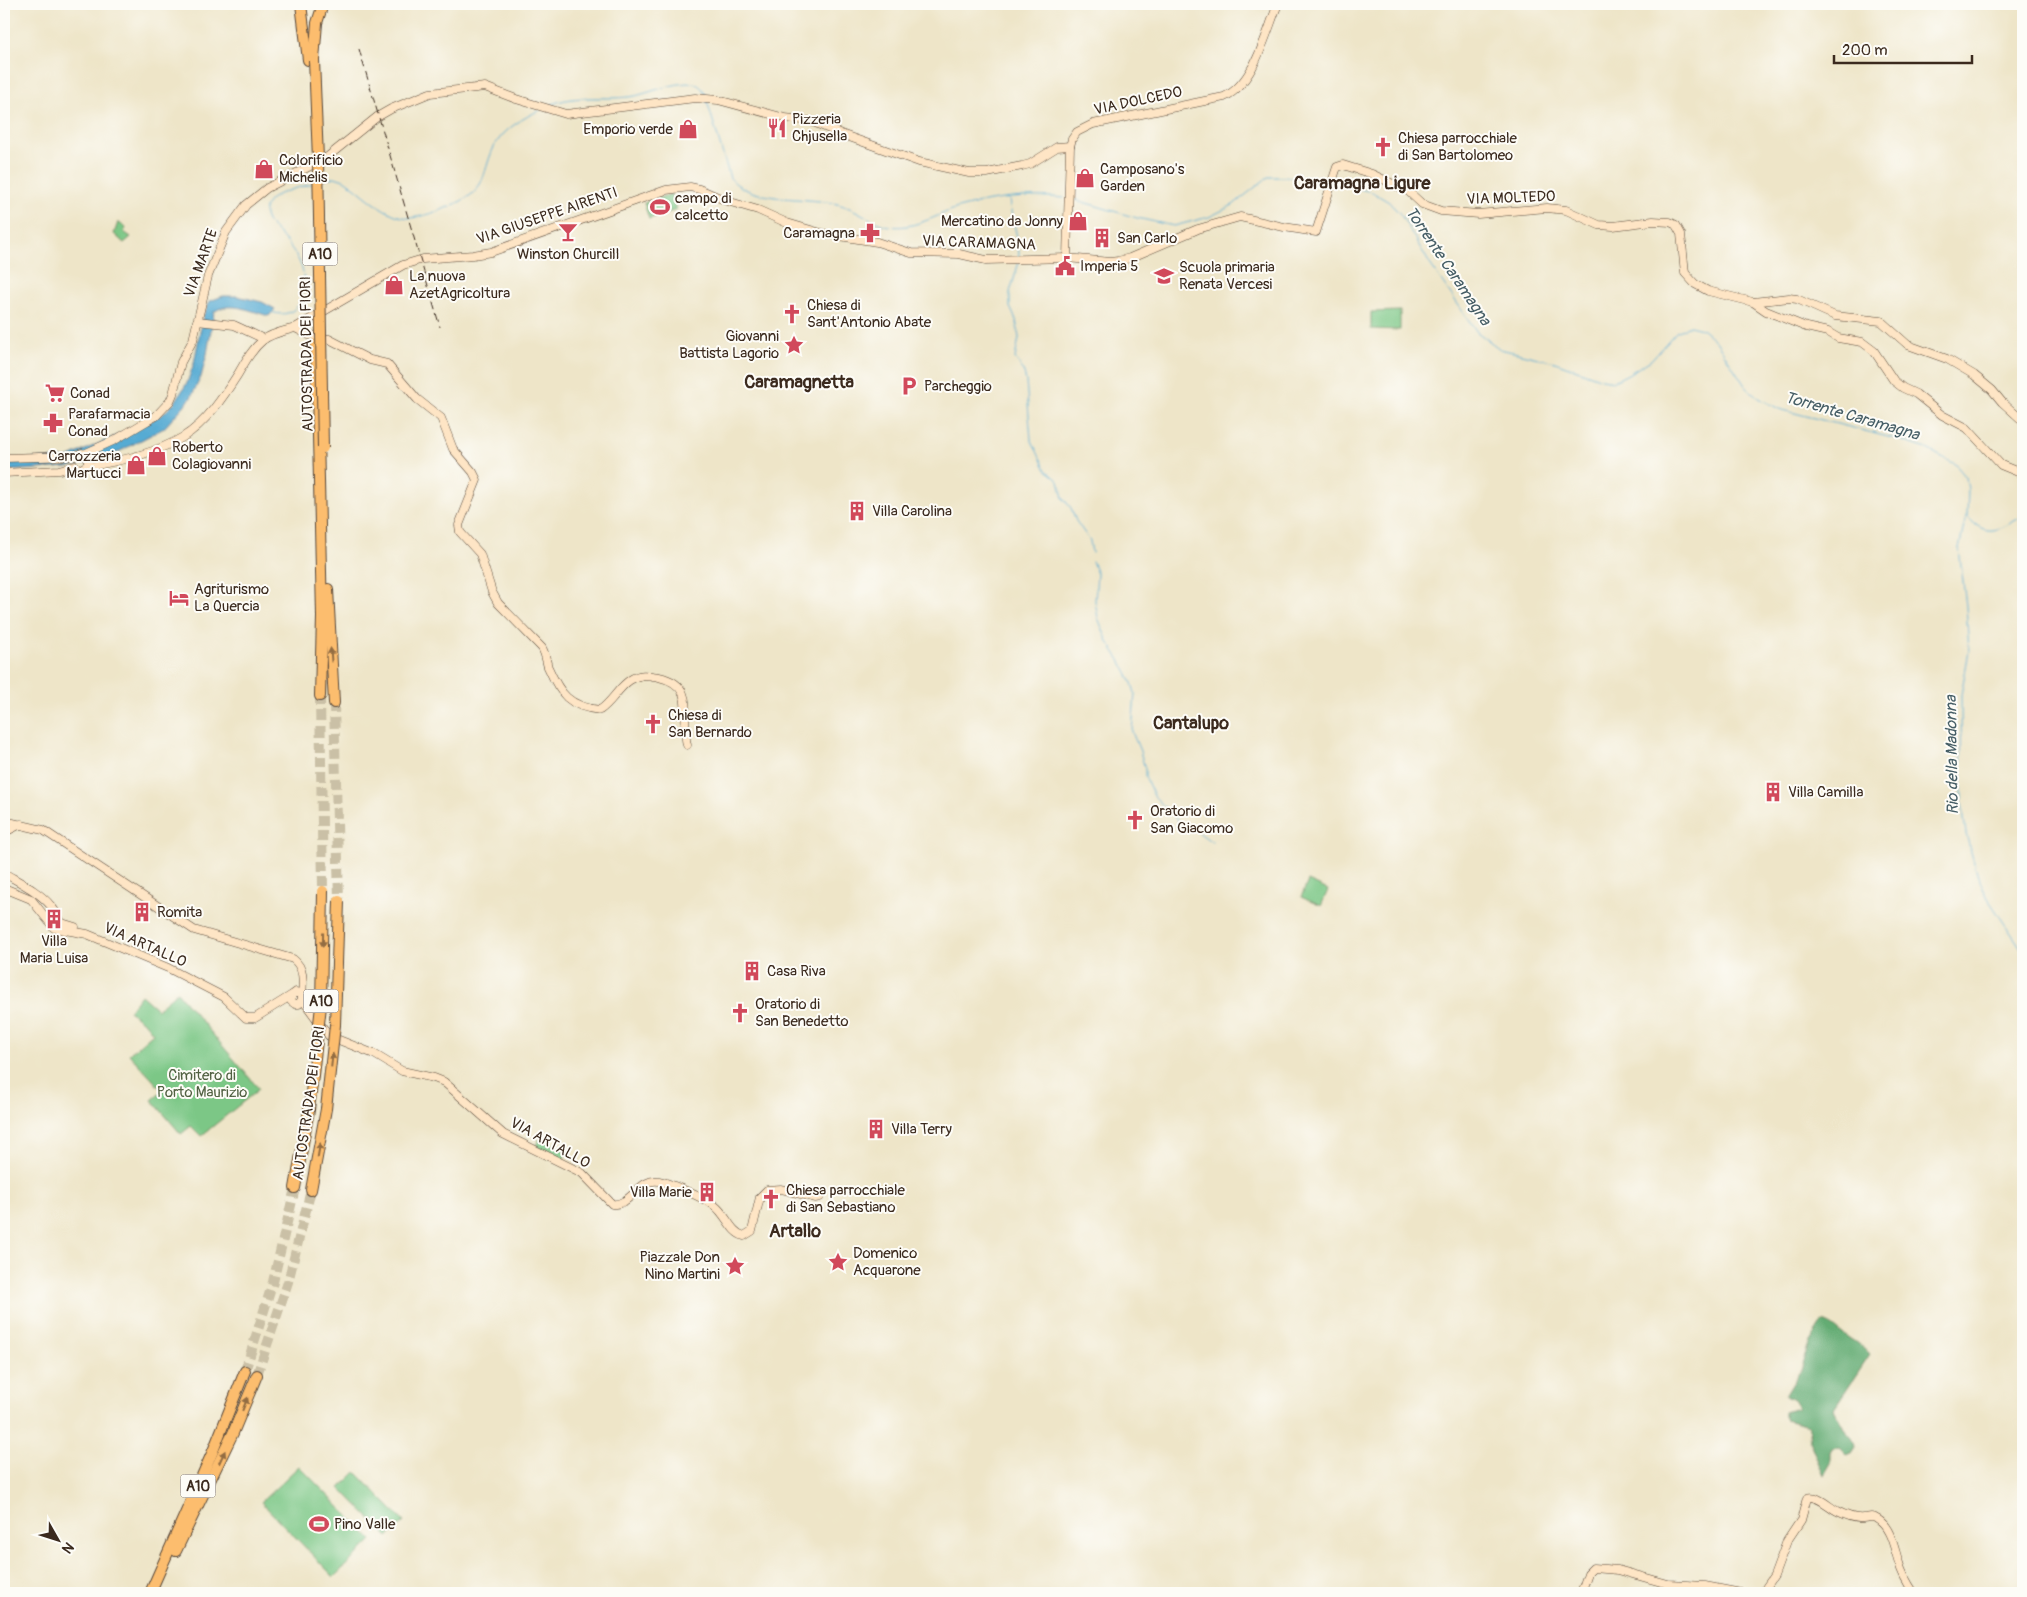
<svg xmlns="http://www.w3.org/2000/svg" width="2027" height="1597" font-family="Pangolin,sans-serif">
<rect width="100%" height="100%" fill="#fdfcf7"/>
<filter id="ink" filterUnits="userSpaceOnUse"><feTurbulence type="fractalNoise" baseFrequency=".02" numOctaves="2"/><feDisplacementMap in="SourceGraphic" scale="10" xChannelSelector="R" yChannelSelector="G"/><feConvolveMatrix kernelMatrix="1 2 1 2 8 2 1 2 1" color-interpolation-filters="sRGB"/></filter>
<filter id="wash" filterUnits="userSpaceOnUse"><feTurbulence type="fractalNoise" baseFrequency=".0096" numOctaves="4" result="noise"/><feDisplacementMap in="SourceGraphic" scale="20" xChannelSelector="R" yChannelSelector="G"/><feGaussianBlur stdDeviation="1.12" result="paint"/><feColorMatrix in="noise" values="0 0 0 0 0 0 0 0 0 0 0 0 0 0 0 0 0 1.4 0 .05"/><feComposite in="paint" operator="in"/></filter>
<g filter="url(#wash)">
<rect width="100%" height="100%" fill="#eee5c8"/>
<!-- green -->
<g fill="#7bc786" stroke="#5b7852">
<polygon points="671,194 676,210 649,219 644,203"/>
<polygon points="118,222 126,228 124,232 131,237 124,243 114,234"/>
<polygon points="1400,311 1400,330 1371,329 1371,312"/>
<polygon points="1308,881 1328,890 1321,906 1301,897"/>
<polygon points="177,992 259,1089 201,1136 191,1126 181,1134 152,1100 163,1091 129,1054 153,1033 146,1024 129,1011 141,995 157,1009"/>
<polygon points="540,1138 567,1151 563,1160 535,1147"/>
<polygon points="299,1466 372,1540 334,1577 261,1502"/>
<polygon points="356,1472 404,1522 388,1537 340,1488"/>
</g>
<!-- forest -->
<path fill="#64ac73" stroke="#506b48" d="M1823,1322C1835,1326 1835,1329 1844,1335C1854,1341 1862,1346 1870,1355L1834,1409L1847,1434L1855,1442L1856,1447L1852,1453L1847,1455L1840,1448L1833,1449L1831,1453V1464L1824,1476L1809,1440L1810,1426L1785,1420V1412L1798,1408L1793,1400L1785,1396L1799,1373L1810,1342Z"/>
<!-- water -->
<path fill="#57abd3" stroke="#496a78" d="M223,296H237L262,302L275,309L269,316C253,312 229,300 214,312L207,354L201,377L190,399L164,428L105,459L69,467L4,471V460L67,458L162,415L175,402L187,383L194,363L203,316L210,301Z"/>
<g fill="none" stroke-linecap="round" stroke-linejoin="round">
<!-- stream -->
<g stroke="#57abd3" stroke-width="1">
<path d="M707,101L730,178C754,206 814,194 847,207C870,216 879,230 907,226C925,223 942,213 958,208C992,199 1029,194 1064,198"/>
<path d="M550,105C575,93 608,101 635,96C652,92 679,80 696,84C701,86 704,91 706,95"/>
<path d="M323,180L335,177L344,180C360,190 373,205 391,213C399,217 408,219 417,217C433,214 469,201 478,188C487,173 488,155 497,142C506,128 525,117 540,110"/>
<path d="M1335,183L1372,192L1389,202L1401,215L1430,264L1477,332L1500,349L1555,362L1602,379L1614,381L1628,374L1651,360L1676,332L1690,326L1702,329L1716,341L1746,387L1759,398L1779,409L1896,439L1927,449L1955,464L1966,477L1968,490L1967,516C1987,540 2000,529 2023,516"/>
<path d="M1009,199C1011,219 1019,236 1019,256"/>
<polyline points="1073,199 1137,218 1174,226 1209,217 1233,205 1268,177 1299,177 1329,182"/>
<polyline points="1019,262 1010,292 1010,307 1016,320 1019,338 1015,358 1023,370 1026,381 1031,439 1046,470 1059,481 1063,498 1071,508 1076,521 1090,541 1092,553"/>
<path d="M271,312C281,315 288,315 296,308C302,302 303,295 304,287C306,259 285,240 267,221C254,194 297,189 315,183"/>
<polyline points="1966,516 1959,549 1966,606 1969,651 1961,695 1962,802 1966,834 1978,877 1988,899 2023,951"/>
<polyline points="1092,561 1097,574 1095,601 1098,618 1108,642 1120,660 1132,683 1135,693 1132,732 1140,751 1145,769 1145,777 1154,796 1183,826 1191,827 1212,842"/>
</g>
</g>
</g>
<g filter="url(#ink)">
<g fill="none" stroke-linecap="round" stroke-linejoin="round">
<!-- highway-tunnel -->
<g stroke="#cac0a6" stroke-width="10" stroke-dasharray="10 5" stroke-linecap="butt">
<polyline points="320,696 323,891"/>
<polyline points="334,703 339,901"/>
<polyline points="245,1371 273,1282 295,1188"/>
<polyline points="257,1375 288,1282 311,1190"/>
</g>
<defs>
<g id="secondary">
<path d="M1067,258L1070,146L1072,139L1077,132L1093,124L1224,97C1254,84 1266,33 1278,4"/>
<polyline points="1753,302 1766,311 1806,327 1828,332 1838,338 1862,342 1874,351 1894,381 1903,388 1916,394 1942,415 1967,428 2001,465 2023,474"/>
<polyline points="197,321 234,325 264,339"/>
<path d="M295,328L309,335L329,339L370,360L387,364L417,399L441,418L453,449L473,472L477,480L459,525L460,532L480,554L492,592L498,603L542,648C546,655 546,661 548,667C560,694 569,707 600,710C612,702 618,688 630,680C640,673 648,675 659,677C699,686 680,717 687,745"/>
<polyline points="84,454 115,440 147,421 156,416 170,401 173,394 181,362 193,340 208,276 226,232 246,205 267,188 326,158 377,117 391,109 430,93 485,87 516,99 566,114 695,98 718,100 785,118 811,121 841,134 919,162 969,173 987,173 1022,166 1030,164 1057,147 1070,146"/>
<polyline points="4,458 75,456 82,453 88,457 88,462"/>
<path d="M84,467C117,462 155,454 183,437C206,423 224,396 238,374C245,362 252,349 263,340C272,333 284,331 295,328L403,265L423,259L473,255L491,252L666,190L690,187L699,189L727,201L758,210L787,223L821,233L877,242L911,253L959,254L986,260L1067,258L1110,262L1118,261L1130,258L1198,229L1240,217L1284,227L1316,232L1335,173L1337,167L1343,165L1372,174L1408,191L1422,204L1441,211L1478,214L1547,208L1566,210L1599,225L1613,226L1653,221L1670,222L1676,225L1681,234L1685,273L1695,284L1708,291L1753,302L1789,298L1797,299L1835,316L1881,321L1908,345L1947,359L1974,375L1992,390L2002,402L2023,421"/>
<polyline points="4,473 59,470 76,466"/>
<path d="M4,821L43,830L194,930L293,959C305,968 303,983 302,997"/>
<polyline points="7,822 5,828 7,831 21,824"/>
<path d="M4,873C19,882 40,892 51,906C56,911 58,918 62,923L75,927"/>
<polyline points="4,888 31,899 54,928 87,934 168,968 224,997 246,1018 255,1018 292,995"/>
<path d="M302,999L299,1004H295L291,1001V996L296,992L301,994L305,1003L329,1036L374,1054L402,1071L434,1078L444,1082L503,1134L582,1173L612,1204C630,1207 640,1177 659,1181C672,1184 704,1198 715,1206C726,1214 731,1233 744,1236L752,1231L760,1197L767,1190L781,1189L815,1198L820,1197"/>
<polyline points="1581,1593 1588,1573 1593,1568 1618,1570 1668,1584 1705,1586 1741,1593"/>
<path d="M1756,1593L1765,1589L1774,1576L1787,1541L1801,1520L1807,1498C1816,1494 1828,1506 1837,1511C1845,1515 1854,1519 1863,1518C1869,1518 1872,1515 1877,1519C1891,1527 1894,1548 1899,1563C1902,1574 1908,1584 1914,1593"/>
</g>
<g id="highway">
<polyline points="301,4 308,60"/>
<polyline points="314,60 317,23 323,4"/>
<polyline points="316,344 322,617 320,696"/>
<polyline points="328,589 334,703"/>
<polyline points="295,1188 309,1110"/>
<polyline points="311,1190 326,1109"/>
<polyline points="176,1551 233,1433 257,1375"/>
<polyline points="150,1593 213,1451 245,1371"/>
</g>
</defs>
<!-- secondary casing -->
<use href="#secondary" stroke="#564638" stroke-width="9"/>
<!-- highway casing -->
<use href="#highway" stroke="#564638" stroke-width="12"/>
<!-- secondary -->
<use href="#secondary" stroke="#fee5c5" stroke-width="8"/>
<!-- highway -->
<use href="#highway" stroke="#fcbd6e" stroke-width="10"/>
<!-- rail -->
<polyline stroke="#3b2a1e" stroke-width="1" stroke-dasharray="8 4" stroke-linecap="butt" points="359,49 440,327"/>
<defs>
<g id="highway-bridge">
<polyline points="314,60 318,159 323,448"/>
<polyline points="326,1109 335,1025 339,901"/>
<polyline points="309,1110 321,1006 323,891"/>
</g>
</defs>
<!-- highway-bridge casing -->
<use href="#highway-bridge" stroke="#564638" stroke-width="12" stroke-linecap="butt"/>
<!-- highway-bridge -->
<use href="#highway-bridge" stroke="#fcbd6e" stroke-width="10"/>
</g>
<!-- one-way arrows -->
<defs><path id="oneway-solid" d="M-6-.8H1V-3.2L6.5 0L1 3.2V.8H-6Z" transform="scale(1.25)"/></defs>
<g fill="#926c42">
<use href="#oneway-solid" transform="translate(331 655) rotate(-94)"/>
<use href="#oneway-solid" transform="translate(323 940) rotate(91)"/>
<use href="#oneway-solid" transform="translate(332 1060) rotate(-84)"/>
<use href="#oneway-solid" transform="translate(319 1150) rotate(-80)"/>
<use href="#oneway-solid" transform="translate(245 1404) rotate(-68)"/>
<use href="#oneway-solid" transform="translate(222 1457) rotate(-65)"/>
</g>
</g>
<!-- icons -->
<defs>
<symbol id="restaurant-bare" viewBox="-9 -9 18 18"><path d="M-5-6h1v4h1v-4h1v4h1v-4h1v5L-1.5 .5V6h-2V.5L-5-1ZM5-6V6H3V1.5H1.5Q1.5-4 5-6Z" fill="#d1495b" stroke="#fdfcf7" stroke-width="2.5" paint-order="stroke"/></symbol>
<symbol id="shop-bare" viewBox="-9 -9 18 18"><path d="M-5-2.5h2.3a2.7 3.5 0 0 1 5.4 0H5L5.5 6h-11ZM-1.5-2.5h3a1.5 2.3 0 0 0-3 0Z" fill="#d1495b" stroke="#fdfcf7" stroke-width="2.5" paint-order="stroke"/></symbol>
<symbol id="church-bare" viewBox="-9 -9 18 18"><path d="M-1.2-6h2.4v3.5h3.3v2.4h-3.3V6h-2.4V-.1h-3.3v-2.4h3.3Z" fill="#d1495b" stroke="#fdfcf7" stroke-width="2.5" paint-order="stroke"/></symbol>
<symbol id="stadium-bare" viewBox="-9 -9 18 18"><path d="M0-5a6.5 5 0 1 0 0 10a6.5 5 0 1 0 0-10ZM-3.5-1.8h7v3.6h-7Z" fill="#d1495b" stroke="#fdfcf7" stroke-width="2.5" paint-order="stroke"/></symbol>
<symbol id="bar-bare" viewBox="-9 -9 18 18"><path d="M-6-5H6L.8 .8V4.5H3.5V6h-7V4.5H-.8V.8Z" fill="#d1495b" stroke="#fdfcf7" stroke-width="2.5" paint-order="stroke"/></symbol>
<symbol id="pharmacy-bare" viewBox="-9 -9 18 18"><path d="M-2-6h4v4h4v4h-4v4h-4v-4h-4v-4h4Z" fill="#d1495b" stroke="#fdfcf7" stroke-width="2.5" paint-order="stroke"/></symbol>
<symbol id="building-bare" viewBox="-9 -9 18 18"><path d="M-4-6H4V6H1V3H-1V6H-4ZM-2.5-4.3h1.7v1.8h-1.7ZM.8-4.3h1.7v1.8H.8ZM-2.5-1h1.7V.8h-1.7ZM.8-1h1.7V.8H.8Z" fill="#d1495b" stroke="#fdfcf7" stroke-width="2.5" paint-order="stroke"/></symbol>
<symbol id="civic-bare" viewBox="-9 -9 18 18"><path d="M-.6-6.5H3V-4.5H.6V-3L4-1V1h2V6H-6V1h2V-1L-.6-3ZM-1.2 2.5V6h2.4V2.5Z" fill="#d1495b" stroke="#fdfcf7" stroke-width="2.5" paint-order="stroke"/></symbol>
<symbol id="school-bare" viewBox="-9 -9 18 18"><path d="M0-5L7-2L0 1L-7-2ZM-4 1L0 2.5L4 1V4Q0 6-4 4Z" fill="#d1495b" stroke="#fdfcf7" stroke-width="2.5" paint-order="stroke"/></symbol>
<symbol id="sight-bare" viewBox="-9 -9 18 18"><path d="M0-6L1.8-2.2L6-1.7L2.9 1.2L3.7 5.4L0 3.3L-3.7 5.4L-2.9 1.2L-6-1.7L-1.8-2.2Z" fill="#d1495b" stroke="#fdfcf7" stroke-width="2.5" paint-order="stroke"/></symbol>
<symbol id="parking-bare" viewBox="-9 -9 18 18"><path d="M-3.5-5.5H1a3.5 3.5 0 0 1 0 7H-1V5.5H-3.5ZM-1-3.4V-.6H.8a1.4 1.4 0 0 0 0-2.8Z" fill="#d1495b" stroke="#fdfcf7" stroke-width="2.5" paint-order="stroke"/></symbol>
<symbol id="supermarket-bare" viewBox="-9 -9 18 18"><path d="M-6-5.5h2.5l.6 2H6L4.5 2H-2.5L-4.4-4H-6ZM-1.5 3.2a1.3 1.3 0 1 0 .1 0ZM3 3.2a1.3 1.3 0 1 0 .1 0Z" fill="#d1495b" stroke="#fdfcf7" stroke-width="2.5" paint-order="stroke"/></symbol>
<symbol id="hotel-bare" viewBox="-9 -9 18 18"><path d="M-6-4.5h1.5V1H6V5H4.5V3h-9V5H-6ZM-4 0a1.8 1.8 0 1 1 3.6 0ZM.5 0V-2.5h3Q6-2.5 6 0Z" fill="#d1495b" stroke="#fdfcf7" stroke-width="2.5" paint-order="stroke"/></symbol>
</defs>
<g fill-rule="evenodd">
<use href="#restaurant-bare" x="763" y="114" width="28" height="28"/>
<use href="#shop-bare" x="674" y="115" width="28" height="28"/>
<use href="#church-bare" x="1369" y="133" width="28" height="28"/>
<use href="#shop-bare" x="250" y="155" width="28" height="28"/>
<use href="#shop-bare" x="1071" y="164" width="28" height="28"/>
<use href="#stadium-bare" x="646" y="193" width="28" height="28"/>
<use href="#shop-bare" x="1064" y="207" width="28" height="28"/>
<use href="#bar-bare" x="554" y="218" width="28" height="28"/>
<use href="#pharmacy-bare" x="856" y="219" width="28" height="28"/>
<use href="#building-bare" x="1088" y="224" width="28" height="28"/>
<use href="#civic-bare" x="1051" y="252" width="28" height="28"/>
<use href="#school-bare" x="1150" y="262" width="28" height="28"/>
<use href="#shop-bare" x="380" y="271" width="28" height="28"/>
<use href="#church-bare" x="778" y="300" width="28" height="28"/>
<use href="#sight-bare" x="780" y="331" width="28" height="28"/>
<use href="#parking-bare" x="895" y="372" width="28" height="28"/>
<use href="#supermarket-bare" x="41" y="379" width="28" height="28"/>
<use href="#pharmacy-bare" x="39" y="409" width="28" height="28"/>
<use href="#shop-bare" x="143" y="442" width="28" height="28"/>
<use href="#shop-bare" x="122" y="451" width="28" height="28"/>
<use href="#building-bare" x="843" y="497" width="28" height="28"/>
<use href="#hotel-bare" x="165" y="584" width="28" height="28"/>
<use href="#church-bare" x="639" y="710" width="28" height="28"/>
<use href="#building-bare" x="1759" y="778" width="28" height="28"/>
<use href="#church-bare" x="1121" y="806" width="28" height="28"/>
<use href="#building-bare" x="128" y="898" width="28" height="28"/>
<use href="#building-bare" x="40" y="905" width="28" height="28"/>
<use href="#building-bare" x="738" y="957" width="28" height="28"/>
<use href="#church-bare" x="726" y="999" width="28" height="28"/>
<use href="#building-bare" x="862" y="1115" width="28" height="28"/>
<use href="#building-bare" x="693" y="1178" width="28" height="28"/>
<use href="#church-bare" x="757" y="1185" width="28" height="28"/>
<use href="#sight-bare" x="824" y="1248" width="28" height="28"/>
<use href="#sight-bare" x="721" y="1252" width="28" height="28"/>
<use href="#stadium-bare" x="305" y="1510" width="28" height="28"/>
</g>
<g text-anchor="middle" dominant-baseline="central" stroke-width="4" stroke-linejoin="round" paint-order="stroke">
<!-- shield labels -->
<g fill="#fdfcf7" stroke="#75695f" stroke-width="1">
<rect x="302.5" y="242.5" width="35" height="23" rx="4"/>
<rect x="303.5" y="989.5" width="35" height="23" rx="4"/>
<rect x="180.5" y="1474.5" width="35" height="23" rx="4"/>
</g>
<g font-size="14" font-weight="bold" fill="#3b2a1e">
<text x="320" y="254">A10</text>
<text x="321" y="1001">A10</text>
<text x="198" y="1486">A10</text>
</g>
<!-- street labels -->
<g font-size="15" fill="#3b2a1e" stroke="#fdfcf7">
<text transform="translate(1138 101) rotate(-12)">VIA DOLCEDO</text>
<text transform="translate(1511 198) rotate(-2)">VIA MOLTEDO</text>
<text transform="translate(547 216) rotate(-19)">VIA GIUSEPPE AIRENTI</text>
<text transform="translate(979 243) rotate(2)">VIA CARAMAGNA</text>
<text transform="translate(201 263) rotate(-70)">VIA MARTE</text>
<text transform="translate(307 354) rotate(-91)">AUTOSTRADA DEI FIORI</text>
<text transform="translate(145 945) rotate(24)">VIA ARTALLO</text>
<text transform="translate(309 1103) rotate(-82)">AUTOSTRADA DEI FIORI</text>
<text transform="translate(550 1143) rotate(29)">VIA ARTALLO</text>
</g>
<!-- poi labels -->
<g font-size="15" fill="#3b2a1e" stroke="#fdfcf7" text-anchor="start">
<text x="792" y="119">Pizzeria<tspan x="792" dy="17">Chjusella</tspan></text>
<text x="673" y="129" text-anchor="end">Emporio verde</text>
<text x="1398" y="138">Chiesa parrocchiale<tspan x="1398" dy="17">di San Bartolomeo</tspan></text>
<text x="279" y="160">Colorificio<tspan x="279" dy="17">Michelis</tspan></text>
<text x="1100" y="169">Camposano's<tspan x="1100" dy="17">Garden</tspan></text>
<text x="675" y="198">campo di<tspan x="675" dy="17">calcetto</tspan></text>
<text x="1063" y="221" text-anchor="end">Mercatino da Jonny</text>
<text x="855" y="233" text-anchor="end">Caramagna</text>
<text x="1117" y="238">San Carlo</text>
<text x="568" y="254" text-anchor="middle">Winston Churcill</text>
<text x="1080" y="266">Imperia 5</text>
<text x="1179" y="267">Scuola primaria<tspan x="1179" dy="17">Renata Vercesi</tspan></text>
<text x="409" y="276">La nuova<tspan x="409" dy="17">AzetAgricoltura</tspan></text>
<text x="807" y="305">Chiesa di<tspan x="807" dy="17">Sant'Antonio Abate</tspan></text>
<text x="779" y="336" text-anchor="end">Giovanni<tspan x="779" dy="17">Battista Lagorio</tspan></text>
<text x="924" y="386">Parcheggio</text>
<text x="70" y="393">Conad</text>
<text x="68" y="414">Parafarmacia<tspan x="68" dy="17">Conad</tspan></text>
<text x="172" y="447">Roberto<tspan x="172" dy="17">Colagiovanni</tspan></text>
<text x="121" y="456" text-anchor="end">Carrozzeria<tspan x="121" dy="17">Martucci</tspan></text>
<text x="872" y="511">Villa Carolina</text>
<text x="194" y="589">Agriturismo<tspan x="194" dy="17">La Quercia</tspan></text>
<text x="668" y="715">Chiesa di<tspan x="668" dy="17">San Bernardo</tspan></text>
<text x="1788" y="792">Villa Camilla</text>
<text x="1150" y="811">Oratorio di<tspan x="1150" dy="17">San Giacomo</tspan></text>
<text x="157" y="912">Romita</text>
<text x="54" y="941" text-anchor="middle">Villa<tspan x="54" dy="17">Maria Luisa</tspan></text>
<text x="767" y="971">Casa Riva</text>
<text x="755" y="1004">Oratorio di<tspan x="755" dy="17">San Benedetto</tspan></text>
<text x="891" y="1129">Villa Terry</text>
<text x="786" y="1190">Chiesa parrocchiale<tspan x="786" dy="17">di San Sebastiano</tspan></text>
<text x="692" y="1192" text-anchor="end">Villa Marie</text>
<text x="853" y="1253">Domenico<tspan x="853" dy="17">Acquarone</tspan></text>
<text x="720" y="1257" text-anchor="end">Piazzale Don<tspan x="720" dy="17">Nino Martini</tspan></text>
<text x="334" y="1524">Pino Valle</text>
</g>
<!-- park labels -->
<g font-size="15" fill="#516142" stroke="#fdfcf7">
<text x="202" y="1075">Cimitero di<tspan x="202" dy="17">Porto Maurizio</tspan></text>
</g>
<!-- water labels -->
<g font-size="16" font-style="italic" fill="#465e66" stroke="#fdfcf7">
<text transform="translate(1448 266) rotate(56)">Torrente Caramagna</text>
<text transform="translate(1852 416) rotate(16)">Torrente Caramagna</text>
<text transform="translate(1952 755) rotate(-91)">Rio della Madonna</text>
</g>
<!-- quarter labels -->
<g font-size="18" font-weight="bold" fill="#3b2a1e" stroke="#fdfcf7">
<text x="1362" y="183">Caramagna Ligure</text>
<text x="799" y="382">Caramagnetta</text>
<text x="1191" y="723">Cantalupo</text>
<text x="795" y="1231">Artallo</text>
</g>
</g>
<!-- margin -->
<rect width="2027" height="1597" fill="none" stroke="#fdfcf7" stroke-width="20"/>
<!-- north arrow -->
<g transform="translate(58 1540) rotate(129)" stroke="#fdfcf7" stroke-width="4" paint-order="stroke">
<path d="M0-4L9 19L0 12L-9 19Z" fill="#3b2a1e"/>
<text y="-8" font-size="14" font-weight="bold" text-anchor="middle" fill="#3b2a1e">N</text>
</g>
<!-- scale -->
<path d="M1834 55v8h138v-8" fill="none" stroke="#3b2a1e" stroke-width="2.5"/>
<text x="1842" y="55" font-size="15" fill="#3b2a1e" stroke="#fdfcf7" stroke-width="4" paint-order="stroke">200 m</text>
</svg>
